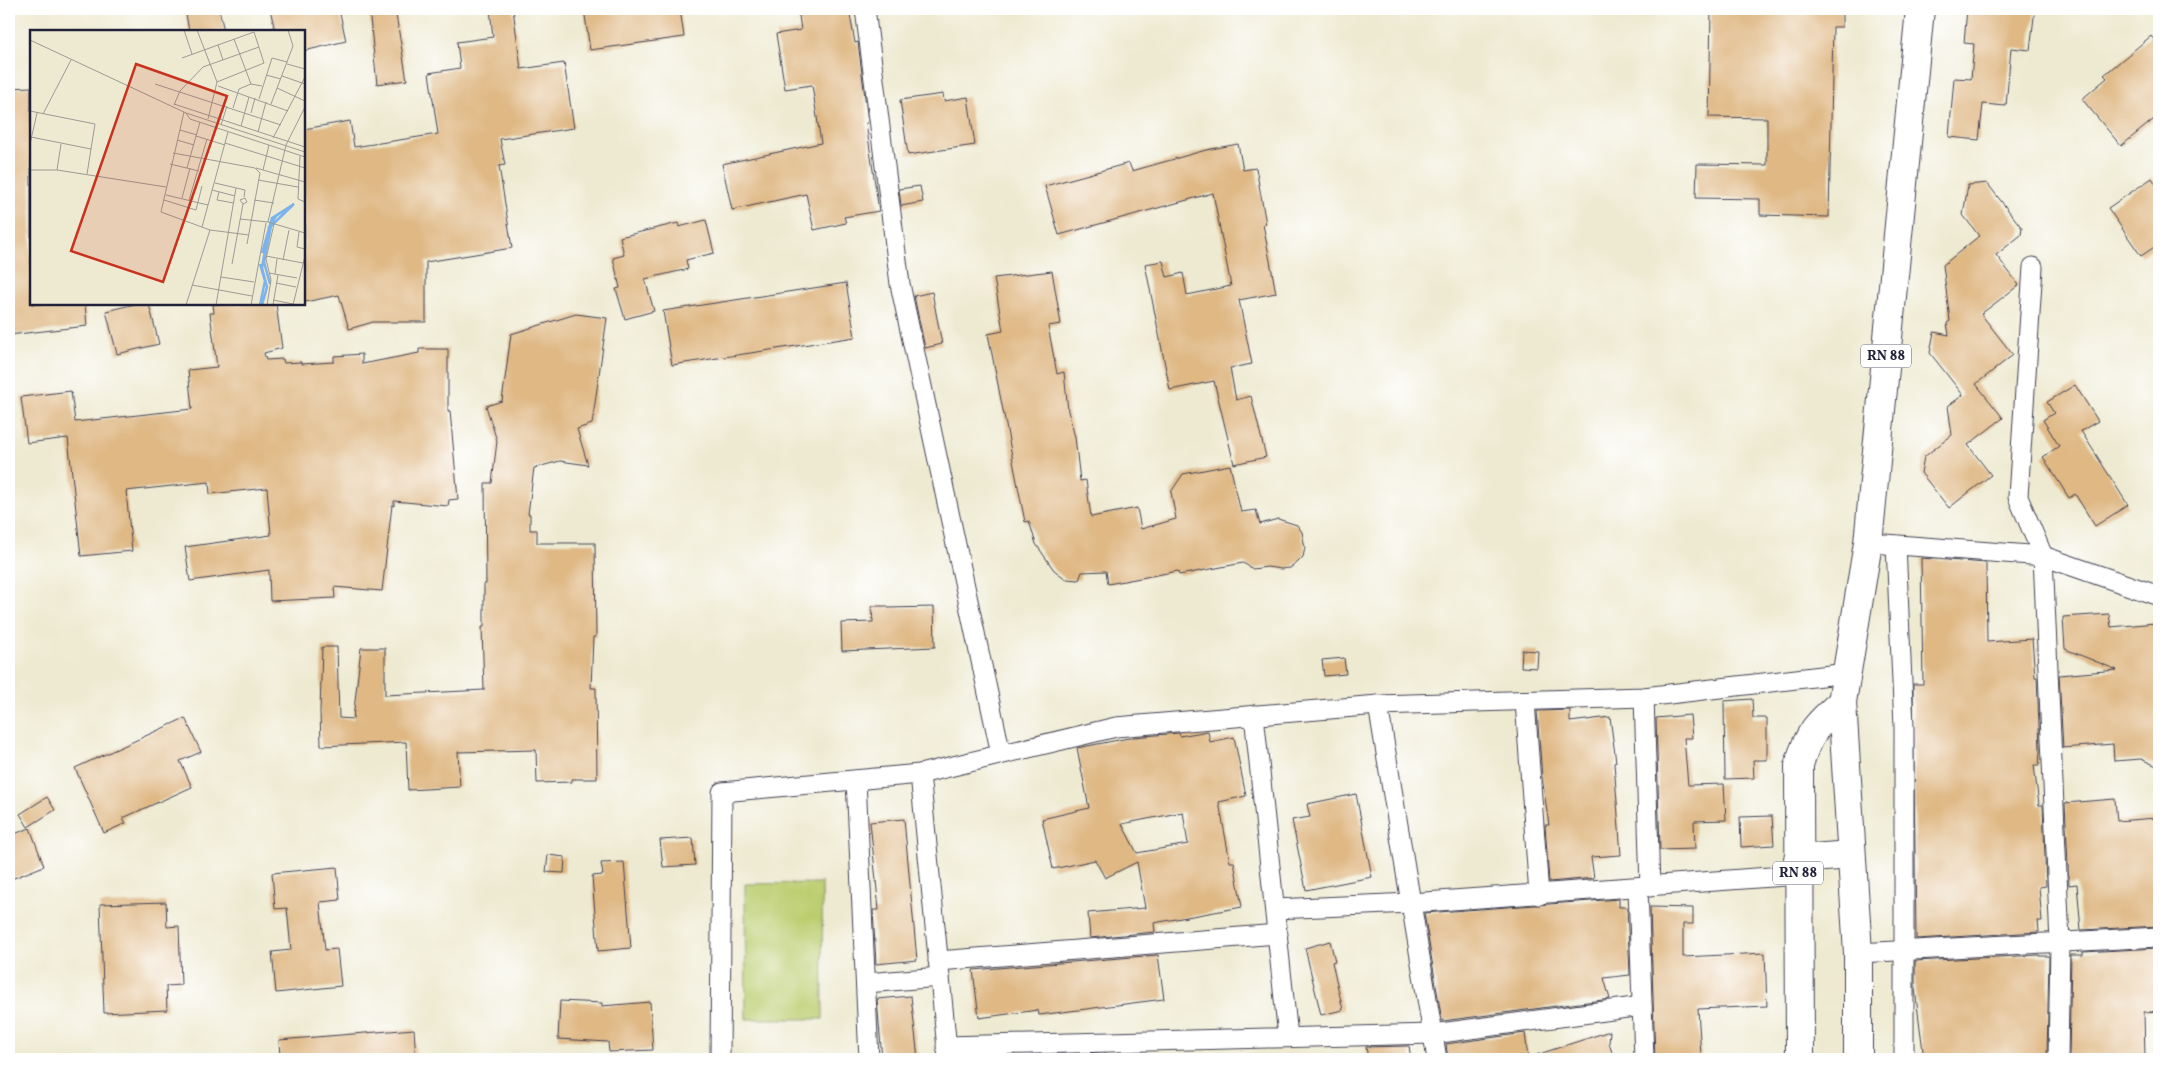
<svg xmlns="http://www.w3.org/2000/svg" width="2168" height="1068" font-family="Vollkorn,serif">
<rect width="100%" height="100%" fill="#fff"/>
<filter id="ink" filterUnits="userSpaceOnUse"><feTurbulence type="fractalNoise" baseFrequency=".02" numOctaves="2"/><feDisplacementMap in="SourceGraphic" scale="10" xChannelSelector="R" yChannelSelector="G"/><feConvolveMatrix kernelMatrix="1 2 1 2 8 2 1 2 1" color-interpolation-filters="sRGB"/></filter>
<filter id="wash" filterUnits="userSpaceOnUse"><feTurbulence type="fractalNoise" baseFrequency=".0096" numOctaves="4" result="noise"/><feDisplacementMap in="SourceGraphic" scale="20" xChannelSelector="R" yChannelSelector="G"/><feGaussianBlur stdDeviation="1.12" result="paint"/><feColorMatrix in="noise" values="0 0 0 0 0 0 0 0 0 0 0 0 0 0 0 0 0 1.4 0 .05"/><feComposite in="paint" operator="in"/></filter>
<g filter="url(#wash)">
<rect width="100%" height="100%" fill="#eeead1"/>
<!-- garden -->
<polygon fill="#bccd6f" stroke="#6f7855" points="822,883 823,1019 746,1019 745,884"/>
<g id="blocks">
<!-- building -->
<g fill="#dfb884" fill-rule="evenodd">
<polygon points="185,9 219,9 224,31 189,31"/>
<polygon points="270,9 339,9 346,41 304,51 304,31 275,31"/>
<polygon points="369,9 395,9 407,80 377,84"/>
<polygon points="490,9 513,9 521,69 564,63 574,128 500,139 505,165 499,166 512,248 426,262 426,322 373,322 349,329 339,295 305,302 304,292 304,129 350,121 354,147 438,134 429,73 460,68 457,42 493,37"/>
<polygon points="584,9 680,9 684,37 590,50"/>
<polygon points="798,9 849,9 855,43 858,42 868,122 866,123 879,211 844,217 846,223 814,230 806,194 732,210 722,164 821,143 812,85 785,89 776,34 801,30"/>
<polygon points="1711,9 1842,9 1842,27 1833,27 1829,217 1760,215 1760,199 1696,198 1697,164 1767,165 1767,118 1709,117"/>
<polygon points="1967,9 2035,9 2030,50 2011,48 2006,106 1983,104 1979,140 1949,137 1954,78 1971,79 1974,44 1964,43"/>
<polygon points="2151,36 2159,46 2159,115 2121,146 2082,99 2107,78 2104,75"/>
<polygon points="31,87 31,304 85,304 87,326 9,335 9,88"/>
<polygon points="943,94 944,101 968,97 975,145 908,155 900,100"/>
<polygon points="1238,144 1243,170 1256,168 1266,224 1263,224 1276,293 1239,300 1252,364 1230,368 1236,400 1251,396 1266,457 1234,464 1214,381 1170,390 1145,264 1163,261 1167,277 1183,273 1187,295 1231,286 1213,193 1059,235 1045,186 1129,163 1132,171 1206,150"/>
<polygon points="2152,178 2159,189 2159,244 2141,256 2108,208"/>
<polygon points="1987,183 2022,228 2021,235 1996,255 2019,285 1981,314 2013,355 1976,384 2003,418 1968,445 1991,475 1949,508 1921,473 1924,457 1952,435 1948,406 1963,395 1930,353 1934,332 1949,335 1947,323 1950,321 1943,265 1979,236 1963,215 1968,185"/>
<polygon points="920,186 923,202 901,206 899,189"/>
<polygon points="706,220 714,253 686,260 688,269 645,279 654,311 625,319 616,289 620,288 613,258 624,255 620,237 678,223 679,227"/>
<polygon points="1052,271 1061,324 1048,326 1057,374 1064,372 1068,411 1075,437 1080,481 1086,480 1091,517 1137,508 1141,529 1176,519 1171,492 1183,474 1230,465 1241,512 1256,510 1260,524 1278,519 1297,525 1302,532 1305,548 1303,557 1297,563 1290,568 1281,569 1267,567 1253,569 1243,563 1179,575 1178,571 1108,584 1106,571 1082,572 1079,580 1066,579 1054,570 1036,544 1029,521 1025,522 988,334 1003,331 994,278"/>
<polygon points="846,283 855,337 672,365 663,311"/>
<polygon points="932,292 942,344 925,348 914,296"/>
<polygon points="135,304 149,304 159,344 117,354 106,311"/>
<polygon points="213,304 276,304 282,348 264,353 266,360 283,359 284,363 301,362 301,364 334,362 334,356 362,354 362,364 419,353 419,349 448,349 448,411 450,411 458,499 449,500 448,506 394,501 394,506 392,505 382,591 334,587 335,598 270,601 269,570 190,581 185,547 271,535 267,488 210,494 209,482 126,491 132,551 81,556 68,438 27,443 21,397 71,391 75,422 192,409 188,370 217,367 210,313 214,313"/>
<polygon points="576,314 607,318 592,424 577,429 588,465 560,461 534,468 528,514 530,514 530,530 537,530 537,543 595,543 596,637 593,637 591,688 596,688 597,779 572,779 572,782 537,783 536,750 458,752 460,787 408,790 406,742 321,746 320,711 322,647 337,647 339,718 353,719 361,648 385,648 385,695 484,690 482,627 484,627 484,584 486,584 485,483 492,483 497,441 486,406 502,401 511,334"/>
<polygon points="2075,385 2098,421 2081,431 2128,505 2095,526 2075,494 2069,498 2043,457 2059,446 2043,420 2054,413 2047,402"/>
<polygon points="1921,558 1986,563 1987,642 2032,639 2035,677 2037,677 2040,750 2039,765 2034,765 2039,805 2043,805 2046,886 2039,887 2042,921 2038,921 2039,932 1916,939 1913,684 1923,684"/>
<polygon points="872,606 888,606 888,608 934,607 935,647 842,651 841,623 873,622"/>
<polygon points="2109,614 2111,627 2156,623 2159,662 2159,767 2141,759 2114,761 2113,744 2063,748 2059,675 2117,670 2065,649 2063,617"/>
<polygon points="1522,650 1538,651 1537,668 1521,667"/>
<polygon points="1344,658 1346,674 1324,676 1322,660"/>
<polygon points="1752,699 1753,718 1767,718 1767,760 1753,760 1754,778 1725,779 1724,701"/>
<polygon points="1570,710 1570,722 1610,717 1616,762 1614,763 1621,855 1591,857 1594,878 1549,882 1545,825 1549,825 1542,777 1537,711"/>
<polygon points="1690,715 1692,738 1684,738 1688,785 1724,784 1726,820 1694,821 1695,849 1660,850 1656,718"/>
<polygon points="185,718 201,752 180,761 192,787 123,818 126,823 104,833 75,768"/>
<path d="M1208,731L1210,742L1234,737L1246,796L1219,802L1230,862H1234L1242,907L1154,923L1155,932L1090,938L1088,913L1145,908L1137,862L1105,878L1095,860L1053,869L1042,819L1089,808L1077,748L1134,737L1179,733L1180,736ZM1183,812L1188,844L1137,853L1122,824Z"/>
<polygon points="1356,794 1372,877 1306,890 1292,820 1310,817 1307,804"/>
<polygon points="47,797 55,810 28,827 20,814"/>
<polygon points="2115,799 2117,821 2156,818 2159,869 2159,899 2157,899 2159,926 2081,930 2077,884 2069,885 2065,803"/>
<polygon points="1772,816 1774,845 1741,847 1740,817"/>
<polygon points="904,819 917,960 876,964 873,910 879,910 870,822"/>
<polygon points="30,828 44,866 9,880 9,836"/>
<polygon points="693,838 695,865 663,867 660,840"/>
<polygon points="548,855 565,857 564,873 546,872"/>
<polygon points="624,862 631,948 598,951 592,876 603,875 601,863"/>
<polygon points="337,867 340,900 320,902 325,950 337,949 341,986 276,993 272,952 291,950 287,908 275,909 272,873"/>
<polygon points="1619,899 1619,907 1627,907 1630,975 1604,978 1610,999 1442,1021 1424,913"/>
<polygon points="166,902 167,927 179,926 181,985 166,986 167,1010 104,1013 100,904"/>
<polygon points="1650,907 1693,908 1693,924 1683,924 1683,957 1765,953 1767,1006 1698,1009 1701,1056 1655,1058"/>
<polygon points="1330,941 1335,961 1332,962 1343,1010 1321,1015 1305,948"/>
<polygon points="2159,948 2159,1011 2144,1012 2145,1059 2069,1059 2071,955 2083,955 2083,952"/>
<polygon points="1158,955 1164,999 1039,1015 1038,1010 979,1018 973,970"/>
<polygon points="2039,955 2039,956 2049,956 2047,1059 1924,1059 1915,989 1915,961"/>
<polygon points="911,996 918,1059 882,1059 877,999"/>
<polygon points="560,1001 602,1003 602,1006 650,1002 653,1050 609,1052 608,1042 558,1039"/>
<polygon points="414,1029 416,1059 280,1059 279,1040"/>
<polygon points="1610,1031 1609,1043 1614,1059 1534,1059 1533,1056"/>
<polygon points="1525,1033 1528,1058 1448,1059 1446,1044"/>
<polygon points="1409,1046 1411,1059 1368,1059 1366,1047"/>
<polygon points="1106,1053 1106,1059 1054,1059 1054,1055"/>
</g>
</g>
</g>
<g filter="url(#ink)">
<use href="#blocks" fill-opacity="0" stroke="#414052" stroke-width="1"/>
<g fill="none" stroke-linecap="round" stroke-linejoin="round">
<defs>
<g id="street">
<polyline points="865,9 900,284 1001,754"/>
<polyline points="2033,267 2018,497 2043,556 2060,943 2058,1059"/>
<polyline points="1885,544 2043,556 2159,596"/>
<polyline points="1896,545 1904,727 1904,1059"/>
<polyline points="1644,697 1650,887"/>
<polyline points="1525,701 1539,895"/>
<polyline points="1378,705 1437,1059"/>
<polyline points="1254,715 1288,1037"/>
<polyline points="920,774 948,1059"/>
<polyline points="856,780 869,1059"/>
<polyline points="1638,888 1644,1059"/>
<polyline points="1275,909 1411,903 1798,875"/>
<polyline points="1858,953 2159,937"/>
<polyline points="938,961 1278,934"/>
<polyline points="866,983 940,977"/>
<polyline points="946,1046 1433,1034 1642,1006"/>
<polyline points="720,1059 722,792 920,774 1116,727 1378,705 1644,697 1847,673"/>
</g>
<g id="primary">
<polyline points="1798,859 1851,855"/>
<path d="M1800,1059L1799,765C1808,733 1817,724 1842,702"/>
<polyline points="1858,1059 1858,953 1842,702 1868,543 1920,9"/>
</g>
</defs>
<!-- street casing -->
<use href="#street" stroke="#414052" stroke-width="21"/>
<!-- primary casing -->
<use href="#primary" stroke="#414052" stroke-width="30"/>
<!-- street -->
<use href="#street" stroke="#fff" stroke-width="19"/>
<!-- primary -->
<use href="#primary" stroke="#fff" stroke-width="28"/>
</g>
</g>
<g text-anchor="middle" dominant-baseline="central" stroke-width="4.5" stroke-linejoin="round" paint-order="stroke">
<!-- shield labels -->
<g fill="#fff" stroke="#646476" stroke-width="1">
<rect x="1861" y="344.5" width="50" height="23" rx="4"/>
<rect x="1773" y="861.5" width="50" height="23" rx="4"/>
</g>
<g font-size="14" font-weight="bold" fill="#22223b">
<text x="1886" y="356">RN 88</text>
<text x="1798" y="873">RN 88</text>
</g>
</g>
<!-- overview -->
<g transform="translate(30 30)">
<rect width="275" height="275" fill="#eeead1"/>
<path fill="none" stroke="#7cb3eb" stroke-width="2.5" d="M232,223L242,188L264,174L241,196L234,232L240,254M230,234L235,251L230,275M232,275L237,257L232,238L239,197L246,186L263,175"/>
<path fill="none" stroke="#9c9a95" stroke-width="1" d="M154,0L162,24M167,0L187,52L178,89M204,9L221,54L232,56M0,10L156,83L275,122M188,15L193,30M152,28L224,2L234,33L187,52M257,34L275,39M236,45L251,49M252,46L275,54M125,54L251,95M188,56L258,81M247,58L275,71M229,69L242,28L257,32M144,74L275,117M241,74L263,16L258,0M144,75L150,61L173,37L229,17M203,78L209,59L221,54M0,81L65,94L57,144M154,82L131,182L180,200L219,205M156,83L160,89L275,127M221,83L225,68M13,84L41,30M191,95L197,76M211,96L219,67M150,100L167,105M228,102L236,72M166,106L195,115M1,107L61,119M243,108L275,47M147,110L164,115M195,113L275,138M0,114L7,83M31,114L27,140L136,157M143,123L225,138L230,143L217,214M270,126L268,169L275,172M140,134L169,141M157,138L170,92M226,138L275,152M0,140H27M233,140L239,115M228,150L268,157M185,153L215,160L214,167M182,160L205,166M189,162L187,170L204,173M136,165L178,175M152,168L160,138M134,170L166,180L172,156M159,170L177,109M224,170L244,173M210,189L238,192L256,115L275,77M238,192L275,203M172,197L198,102M269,202L267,217L275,219M236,226L273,233M253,230L259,200M202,234L213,174L210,170L215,168L217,172L213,174M239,243L267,248M245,244L247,229M191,247L224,252M246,253L266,257M162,255L222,266M243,270L263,274M156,275L180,200M186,275L206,158M221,275L236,193M237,275L241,250L236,229L244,194M243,275L248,245M263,275L275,226"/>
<path fill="#c8321e" fill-opacity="0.15" stroke="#c8321e" stroke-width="2.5" d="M106,34L197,66L133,252L41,221Z"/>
<rect width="275" height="275" fill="none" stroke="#22223b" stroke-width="2.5"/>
</g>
<!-- margin -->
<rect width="2168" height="1068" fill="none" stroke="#fff" stroke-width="30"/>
</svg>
